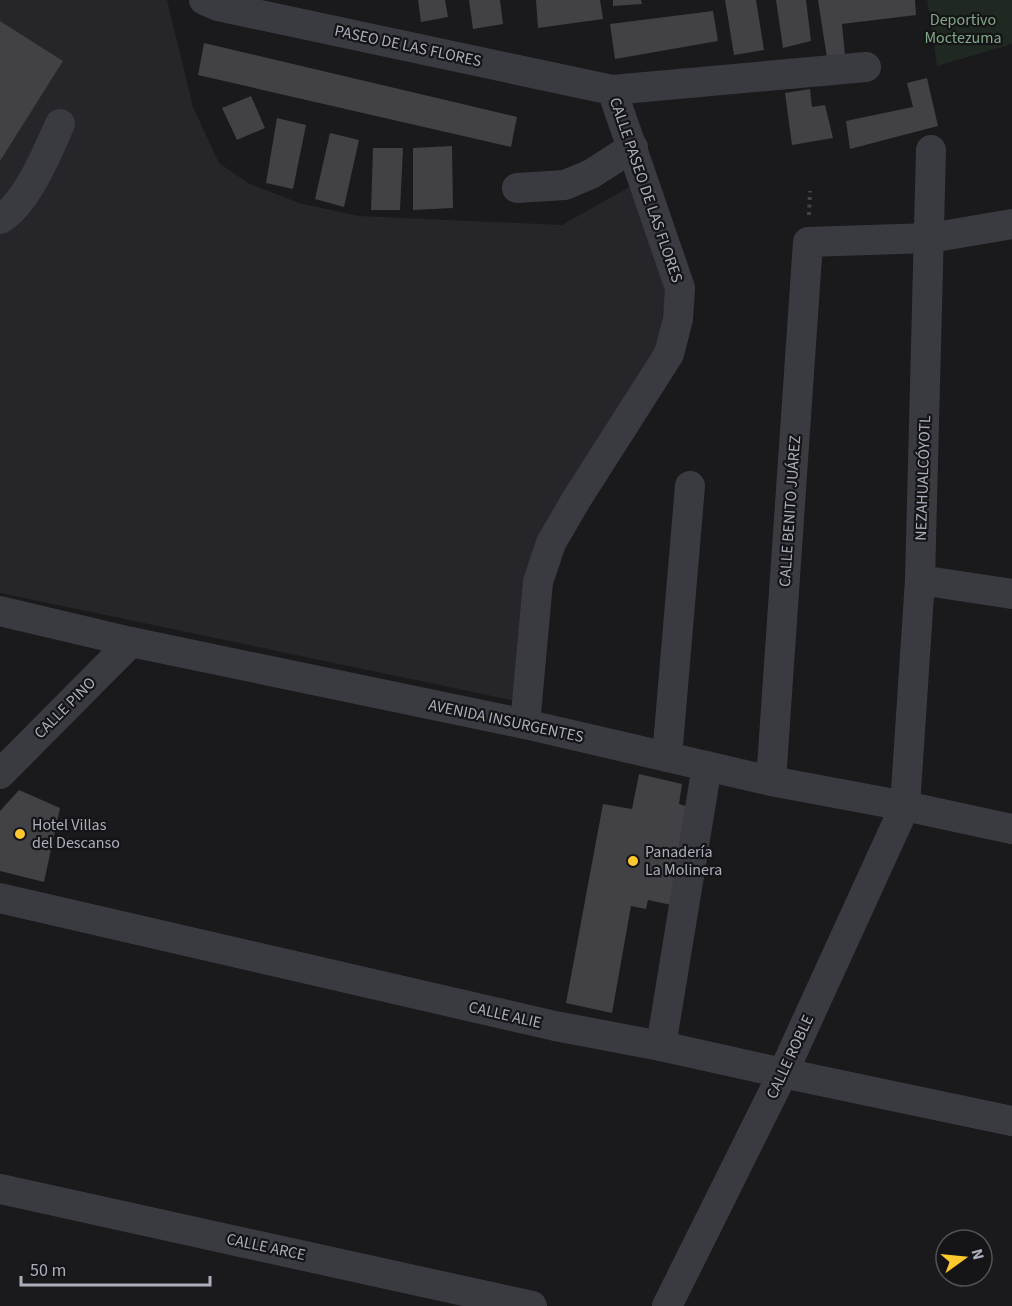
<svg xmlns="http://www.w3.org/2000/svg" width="1012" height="1306" font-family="'Source Sans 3',sans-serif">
<rect width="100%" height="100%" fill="#1a191c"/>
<!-- built -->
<polygon fill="#262529" points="0,0 167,0 193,107 219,163 248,183 299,203 359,216 562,225 631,186 668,289 654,360 554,509 516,701 0,593"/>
<!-- green -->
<polygon fill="#1f2821" points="927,0 1012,0 1012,44 937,66"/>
<!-- building -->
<g fill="#414146">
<polygon points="418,0 445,0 448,17 421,22"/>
<polygon points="469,0 500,0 503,24 473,29"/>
<polygon points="536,0 600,0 603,19 538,28"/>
<polygon points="613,0 641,0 642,4 613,6"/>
<polygon points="725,0 756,0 764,50 734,55"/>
<polygon points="776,0 806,0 811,41 783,48"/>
<polygon points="818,0 915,0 916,15 842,24 845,56 827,58"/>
<polygon points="713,11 718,41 615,59 610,24"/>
<polygon points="0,21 63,61 0,161"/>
<polygon points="204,43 517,117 511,147 198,75"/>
<polygon points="927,78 938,126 850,149 846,121 913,107 907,83"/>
<polygon points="810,89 812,107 825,105 833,138 792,145 785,93"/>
<polygon points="251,96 265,128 237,140 222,108"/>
<polygon points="277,118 306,125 293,189 266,183"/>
<polygon points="330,133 359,140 344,207 315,199"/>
<polygon points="452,146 453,208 413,210 413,148"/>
<polygon points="373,148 403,148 400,210 371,210"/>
<polygon points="639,774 682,784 679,804 689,807 676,906 648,900 646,909 631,906 612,1013 566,1003 603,804 632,809"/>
<polygon points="19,790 60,808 44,882 0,871 0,811"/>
</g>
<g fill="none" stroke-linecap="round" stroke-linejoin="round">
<!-- path -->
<polyline stroke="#404248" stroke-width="4" stroke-dasharray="3 4.5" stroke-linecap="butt" points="809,215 810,191"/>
<!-- minor -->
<g stroke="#3a3b41" stroke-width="30">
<polyline points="204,0 218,6 612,90 866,67"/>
<polyline points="517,188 565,185 591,174 633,147"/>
<path d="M0,219C26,205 48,151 60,124"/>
<polyline points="920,580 1012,594"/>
<polyline points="0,611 131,642 525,724 771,781 905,806 1012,829"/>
<polyline points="525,724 538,582 551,543 576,500 669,354 678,319 680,288 612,90"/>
<polyline points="667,757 690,486"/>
<polyline points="0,774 131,642"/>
<polyline points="771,781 808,242 930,238 1012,224"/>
<polyline points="0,898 555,1026 661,1046 783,1073 1012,1121"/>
<polyline points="661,1046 707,766"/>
<polyline points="0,1189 532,1306"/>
<polyline points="667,1306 783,1073 905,806 920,580 931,150"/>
</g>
</g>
<!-- markers -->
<g fill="#fec82f" stroke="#151417" stroke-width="2">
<circle cx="20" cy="834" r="6"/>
<circle cx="633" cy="861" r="6"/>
</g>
<g text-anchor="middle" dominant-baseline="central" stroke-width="4.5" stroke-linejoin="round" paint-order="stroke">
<!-- park labels -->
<g font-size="16" fill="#81a887" stroke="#151417">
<text x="963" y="20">Deportivo<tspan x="963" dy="18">Moctezuma</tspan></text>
</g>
<!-- street labels -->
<g font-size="16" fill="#abafbc" stroke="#151417">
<text transform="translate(408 46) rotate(12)">PASEO DE LAS FLORES</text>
<text transform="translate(646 190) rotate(71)">CALLE PASEO DE LAS FLORES</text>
<text transform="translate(923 478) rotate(-88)">NEZAHUALCÓYOTL</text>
<text transform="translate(790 511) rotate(-86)">CALLE BENITO JUÁREZ</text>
<text transform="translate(65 708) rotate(-45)">CALLE PINO</text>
<text transform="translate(506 721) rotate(12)">AVENIDA INSURGENTES</text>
<text transform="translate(505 1015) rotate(13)">CALLE ALIE</text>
<text transform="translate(790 1057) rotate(-65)">CALLE ROBLE</text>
<text transform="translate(266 1247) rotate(12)">CALLE ARCE</text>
</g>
<!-- poi labels -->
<g font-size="16" fill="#abafbc" stroke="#151417" text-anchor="start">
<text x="32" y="825">Hotel Villas<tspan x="32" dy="18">del Descanso</tspan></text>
<text x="645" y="852">Panadería<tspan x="645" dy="18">La Molinera</tspan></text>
</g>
</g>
<!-- north arrow -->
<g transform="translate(964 1258) rotate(75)"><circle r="28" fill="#151417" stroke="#515259" stroke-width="1.5"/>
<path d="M0-4.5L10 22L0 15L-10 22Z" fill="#fec82f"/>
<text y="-9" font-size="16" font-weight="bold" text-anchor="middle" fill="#abafbc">N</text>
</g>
<!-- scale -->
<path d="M21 1276v9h189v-9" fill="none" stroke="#abafbc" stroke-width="3"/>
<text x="30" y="1276" font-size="18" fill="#abafbc" stroke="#151417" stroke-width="4.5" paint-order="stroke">50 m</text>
</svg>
